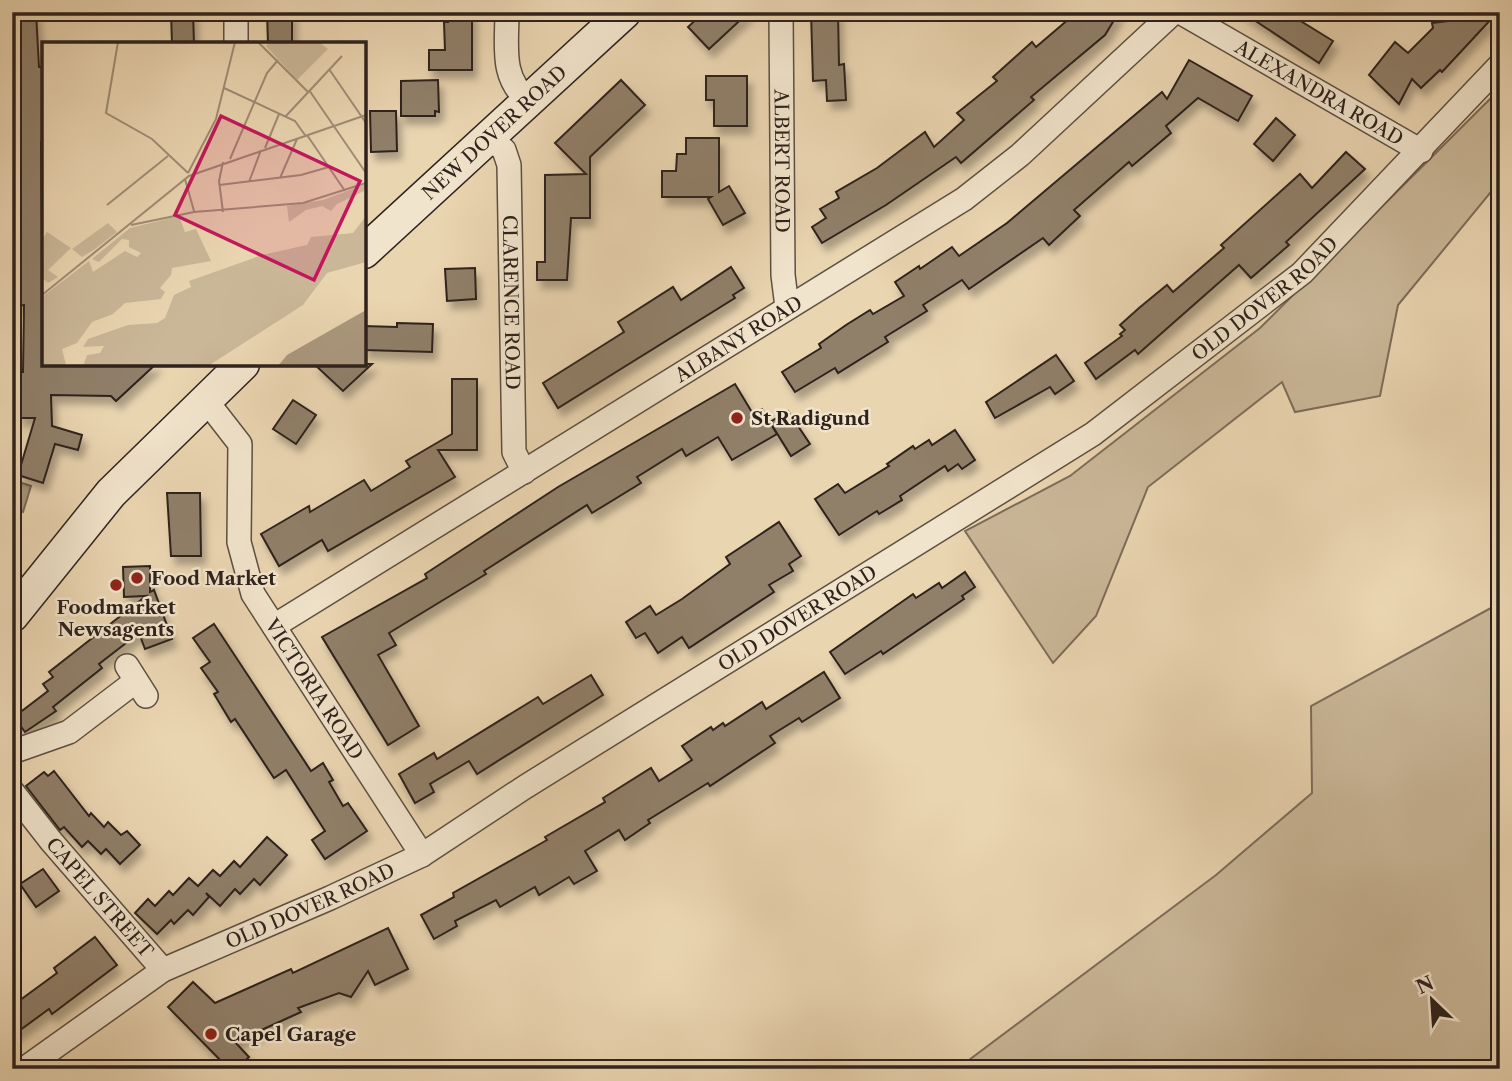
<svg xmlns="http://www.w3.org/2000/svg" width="1512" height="1081" font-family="'Libre Caslon Text',serif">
<defs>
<filter id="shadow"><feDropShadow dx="4.5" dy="8" stdDeviation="3.5" flood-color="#0004"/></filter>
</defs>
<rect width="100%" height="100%" fill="#ead5b1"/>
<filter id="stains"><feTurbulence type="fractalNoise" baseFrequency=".00286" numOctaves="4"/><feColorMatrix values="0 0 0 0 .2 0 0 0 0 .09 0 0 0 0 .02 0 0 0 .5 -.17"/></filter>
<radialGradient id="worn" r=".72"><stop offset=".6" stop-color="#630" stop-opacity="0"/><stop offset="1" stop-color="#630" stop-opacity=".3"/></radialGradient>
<!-- green -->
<g fill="#cab798" stroke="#7c6c5a" stroke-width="2">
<polygon points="1500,89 1500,181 1398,305 1380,396 1295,412 1282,382 1148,487 1096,616 1053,663 965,531 1070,476 1260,328"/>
<polygon points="1500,603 1500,1069 957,1069 1216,875 1312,793 1311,706"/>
</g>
<!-- water -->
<polygon fill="#aa987e" stroke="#786957" stroke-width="2" points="19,482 31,486 23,512 12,508"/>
<!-- building -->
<g fill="#907f69" stroke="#2e221c" stroke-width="2" filter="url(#shadow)">
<polygon points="12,12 36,12 39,67 44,67 44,142 41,142 44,364 156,364 116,401 111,396 51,395 52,426 82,435 78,450 55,444 43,483 18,475 35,418 19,418 19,372 23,372 24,305 12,306"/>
<polygon points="171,12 193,12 194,44 172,44"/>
<polygon points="267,12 292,12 292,44 268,44"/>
<polygon points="448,12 472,12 472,70 429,70 429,50 445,50 444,22 448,22"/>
<polygon points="704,12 749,12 709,49 688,27"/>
<polygon points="811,12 838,12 839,65 844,64 846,100 827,101 826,80 813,81"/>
<polygon points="1077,12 1119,12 1105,35 1031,97 1034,100 961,163 956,157 886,205 822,243 812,227 826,218 820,209 839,198 836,192 877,168 925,132 934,147 964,120 957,113 997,81 993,77 1032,42 1036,47"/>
<polygon points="1242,12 1286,12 1333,41 1319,63"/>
<polygon points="1495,15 1442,72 1440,70 1421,88 1412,79 1399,104 1369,75 1395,42 1408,53 1433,28 1432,23"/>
<polygon points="1189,60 1252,96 1238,121 1198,98 1166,126 1171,133 1132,166 1129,162 1074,210 1080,216 1049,245 1043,238 969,289 962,280 923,305 927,311 885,337 888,342 838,373 835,368 795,392 782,372 821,348 819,344 846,325 870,310 873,314 904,296 895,282 919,266 920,269 952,247 959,256 1007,223 1162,92 1167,99"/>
<polygon points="706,76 747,76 747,126 714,126 714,100 706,100"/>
<polygon points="438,80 439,112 435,111 435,116 401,116 401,81"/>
<polygon points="621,80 645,105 590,157 590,218 571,218 567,280 537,280 537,262 545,262 545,175 586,174 555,143"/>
<polygon points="370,111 396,111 397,151 371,152"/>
<polygon points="1276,118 1295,135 1273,161 1254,144"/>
<polygon points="686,138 719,138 719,192 729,186 745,213 723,225 708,199 711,197 662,197 662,171 676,171 677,154 686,154"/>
<polygon points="1346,152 1365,169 1286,242 1289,245 1251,278 1239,265 1138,354 1135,350 1096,379 1085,363 1122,336 1120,334 1125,330 1120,325 1139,308 1167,285 1173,292 1224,248 1221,245 1300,174 1312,188"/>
<polygon points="731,267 744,288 733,295 735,298 558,408 543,383 624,332 618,322 673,287 681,300"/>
<polygon points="475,268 476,299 447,301 445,269"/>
<polygon points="397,323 433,324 432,352 364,350 364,326 397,327"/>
<polygon points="1056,355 1074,381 1055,394 1050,387 995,418 986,402"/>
<polygon points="314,364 372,364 343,391"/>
<polygon points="452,379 477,379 477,450 438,450 455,477 328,551 322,540 279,566 261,534 309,506 310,512 364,480 371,491 410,467 406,461 452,434"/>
<polygon points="735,384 753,414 762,409 777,434 732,460 718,437 686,456 682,449 637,477 641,483 592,513 587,505 484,571 486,574 389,633 396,645 378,655 419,726 388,745 322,637 427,578 425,574 558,487"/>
<polygon points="293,400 316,415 296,444 273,429"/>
<polygon points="788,411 810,444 791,456 770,422"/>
<polygon points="955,430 975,460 962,469 958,464 948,471 945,466 900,496 902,500 879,514 877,511 839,535 815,499 838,484 845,493 889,466 887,464 913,446 915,449 929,440 932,445"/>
<polygon points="167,493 200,493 201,556 171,556"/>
<polygon points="779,522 801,556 789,564 793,571 769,585 774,592 689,648 682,637 658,653 645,633 636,638 626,622 650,606 656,615 682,599 730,564 726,557"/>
<polygon points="150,566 150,592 154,590 172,639 145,649 139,633 99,664 102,668 53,707 56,711 25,732 14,717 48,691 43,684 53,677 49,672 146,596 124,597 123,567"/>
<polygon points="965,572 975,587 962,596 964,599 883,654 881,651 845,674 830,652 913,594 916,598 939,583 942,588"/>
<polygon points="214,624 311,771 323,763 333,780 329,782 343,806 348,803 367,831 325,859 312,840 325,831 286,770 274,778 235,719 231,722 214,694 218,692 201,668 210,662 193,638"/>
<polygon points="824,672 840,698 802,722 799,718 770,736 775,743 710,786 708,783 648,820 650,823 625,840 619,830 585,851 597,871 574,884 569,877 539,895 535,887 500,907 496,900 455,921 457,926 434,939 421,915 454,897 453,893 547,840 545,837 605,802 603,798 651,768 659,781 692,760 682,746 711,727 713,730 723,723 725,726 762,702 766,709"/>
<polygon points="591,675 603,695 477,774 469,761 430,784 434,792 415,803 399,774 434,753 437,759 538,697 543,704"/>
<polygon points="54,771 89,816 91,813 104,827 108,822 121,835 127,831 140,845 120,864 106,849 101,854 88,841 82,847 64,827 60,830 26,786 44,772 48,776"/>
<polygon points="267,837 287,855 260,885 254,879 240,894 235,889 220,906 206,893 209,897 193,915 188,910 174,924 171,920 157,934 135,913 148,899 155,906 169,891 173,895 189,878 198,886 213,870 220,876 234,861 240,867"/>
<polygon points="43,869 59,891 36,907 20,884"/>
<polygon points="388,928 408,969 375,985 368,971 351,997 339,993 298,1008 301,1012 235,1042 249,1057 237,1069 229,1069 168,1007 193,982 215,1003 291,969 293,973"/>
<polygon points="95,937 117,965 52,1014 49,1009 12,1036 12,1006 57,973 54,968"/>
</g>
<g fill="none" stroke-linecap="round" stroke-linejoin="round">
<defs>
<g id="street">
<polyline points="236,12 236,44"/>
<path d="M507,12C507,46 500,78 529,101"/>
<path id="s1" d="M781,12L783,275L787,307"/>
<path id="s2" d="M1180,12L1421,151"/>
<path id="s3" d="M489,137L504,150L509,165L514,452L524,472"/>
<path id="s4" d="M205,399L240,444L239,542L253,594L422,855"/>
<path id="s5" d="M274,626L964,199L1020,155L1174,12"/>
<polyline points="127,666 146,696"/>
<polyline points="12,752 69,732 136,681"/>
<path id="s6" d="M12,791L51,841L163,970"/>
<path id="s7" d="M24,1069L163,970L330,898L422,855L525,787L1093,434L1302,273L1500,65"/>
</g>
<g id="secondary">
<path id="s8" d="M364,252L625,12"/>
<polyline points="12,616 111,493 243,364"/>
</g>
</defs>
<!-- street casing -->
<use href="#street" stroke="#5d4f41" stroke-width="26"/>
<!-- secondary casing -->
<use href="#secondary" stroke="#2e221c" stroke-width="35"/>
<!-- street -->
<use href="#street" stroke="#f1e4cc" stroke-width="23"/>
<!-- secondary -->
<use href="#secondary" stroke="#f1e4cc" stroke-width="32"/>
</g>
<!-- markers -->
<g fill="#8f2418" stroke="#f1e4cc" stroke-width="2.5">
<circle cx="737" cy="418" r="7"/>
<circle cx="137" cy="578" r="7"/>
<circle cx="116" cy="585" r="7"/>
<circle cx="211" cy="1034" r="7"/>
</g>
<g text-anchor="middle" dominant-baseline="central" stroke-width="5" stroke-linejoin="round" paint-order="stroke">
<!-- street labels -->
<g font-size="19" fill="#2e221c" stroke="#f1e4cc">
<text stroke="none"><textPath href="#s2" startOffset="161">ALEXANDRA ROAD</textPath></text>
<text stroke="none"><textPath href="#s8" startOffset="177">NEW DOVER ROAD</textPath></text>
<text stroke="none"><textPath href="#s1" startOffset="149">ALBERT ROAD</textPath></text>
<text stroke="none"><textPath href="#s7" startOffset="1465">OLD DOVER ROAD</textPath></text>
<text stroke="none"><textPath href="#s3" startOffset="173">CLARENCE ROAD</textPath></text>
<text stroke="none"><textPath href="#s5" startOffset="546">ALBANY ROAD</textPath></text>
<text stroke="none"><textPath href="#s7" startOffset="898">OLD DOVER ROAD</textPath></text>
<text stroke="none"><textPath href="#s4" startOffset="322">VICTORIA ROAD</textPath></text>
<text stroke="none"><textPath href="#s6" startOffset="138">CAPEL STREET</textPath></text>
<text stroke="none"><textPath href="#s7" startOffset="331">OLD DOVER ROAD</textPath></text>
</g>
<!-- poi labels -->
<g font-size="19" font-weight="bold" fill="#2e221c" stroke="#f1e4cc" text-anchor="start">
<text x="751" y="418">St Radigund</text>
<text x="151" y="578">Food Market</text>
<text x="116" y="607" text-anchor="middle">Foodmarket<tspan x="116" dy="22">Newsagents</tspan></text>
<text x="225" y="1034">Capel Garage</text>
</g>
</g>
<!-- overview -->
<g transform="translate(42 42)">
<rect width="324" height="324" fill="#ead5b1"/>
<path d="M227,0H277L286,7L255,38L224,4ZM324,142V148L295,162L289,169L280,164L264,168L247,180L245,164L281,158ZM137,174L143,190L154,187L169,219L130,226L129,233L118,246L123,250L119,257L83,261L71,272L50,280L35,301L20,307L24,323L0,324V255L47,219L51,230L83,209L95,215L99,211L87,205V198L80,197L57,220L50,217L88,186ZM324,174V220L285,231L261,263L166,324H41L45,313L58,311L62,304L41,305L46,297L86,283L115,281L123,276L132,253L149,245L147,239L220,213L265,203L269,195L311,191ZM66,181L75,190L53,207L40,215L30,207ZM5,190L29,206L6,228L16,235L6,241L0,236V198Z" fill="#cab798"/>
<path d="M324,268V324H236L245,313Z" fill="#aa987e"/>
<path fill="none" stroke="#9f8d75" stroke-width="2" d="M76,0L64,71L110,97L146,131M216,0L266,50M287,27L324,81M182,46L253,79L263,93M267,48L324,131M243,75L300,14M265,93L303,149M223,106L237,72M188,117L225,31L236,18M181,120L177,139L181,170M146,131L174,77L193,0M238,136L255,97M143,137L152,169M207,140L219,108M177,143L259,133L287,125M65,163L126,114M89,183L152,170L261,161L324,141M0,253L147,134L324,73"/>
<path fill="#c2185b" fill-opacity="0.15" stroke="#c2185b" stroke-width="3.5" d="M179,74L318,139L272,238L133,173Z"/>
<rect width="324" height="324" fill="none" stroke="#2e221c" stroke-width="3.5"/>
</g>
<!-- margin -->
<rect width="1512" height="1081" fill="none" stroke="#ead5b1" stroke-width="42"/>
<rect x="14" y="14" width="1484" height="1053" fill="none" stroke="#2e221c" stroke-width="3.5"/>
<rect x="21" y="21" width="1470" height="1039" fill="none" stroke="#2e221c" stroke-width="2"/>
<!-- north arrow -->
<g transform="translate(1432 1000) rotate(335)" stroke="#f1e4cc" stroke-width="5" paint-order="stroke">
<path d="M0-5L12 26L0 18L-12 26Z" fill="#2e221c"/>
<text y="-10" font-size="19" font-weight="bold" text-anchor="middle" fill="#2e221c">N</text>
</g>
<rect width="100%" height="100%" filter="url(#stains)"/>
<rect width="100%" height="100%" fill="url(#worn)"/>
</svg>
